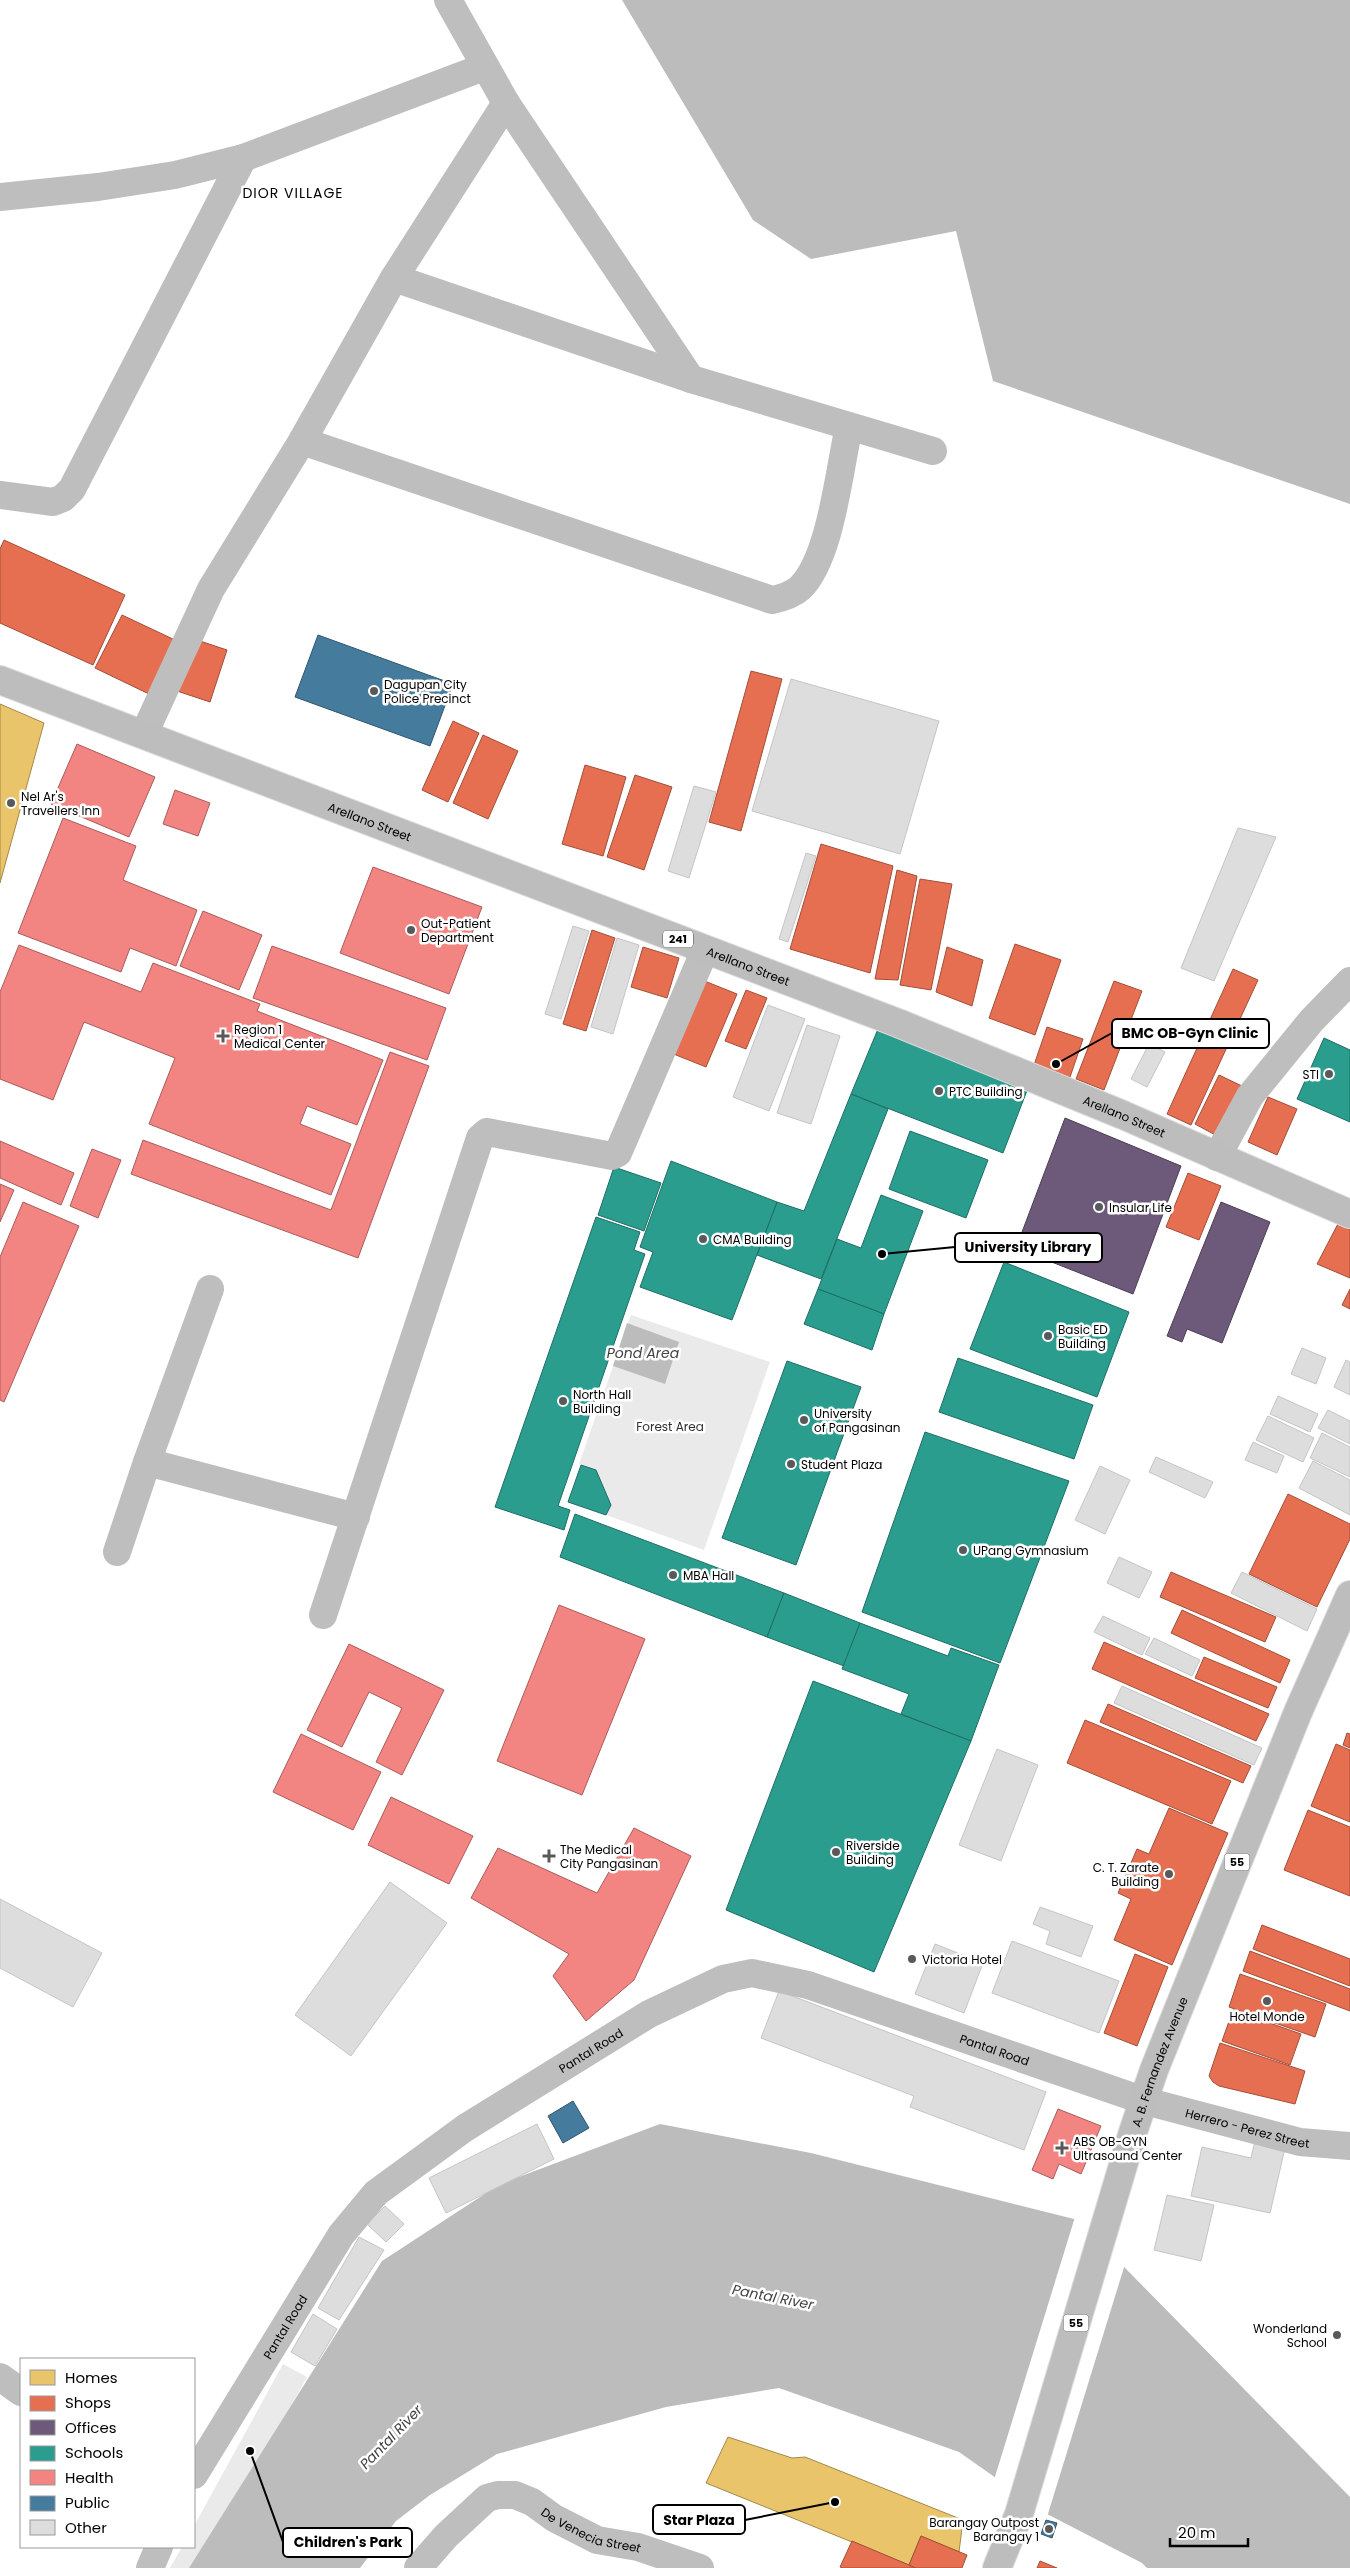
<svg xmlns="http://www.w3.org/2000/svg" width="1350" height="2568" font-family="Poppins,sans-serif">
<rect width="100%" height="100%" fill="#fff"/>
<!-- green -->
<g fill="#eaeaea">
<polygon points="631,1315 770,1362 704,1550 606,1515 610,1505 596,1470 579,1464"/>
<polygon points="283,2364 307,2377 201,2568 170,2568 182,2547 194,2547 194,2526"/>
</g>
<!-- water -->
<g fill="#bcbcbc">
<polygon points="622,0 1350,0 1350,504 993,381 956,231 811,259 753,220"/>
<polygon points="627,1323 679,1342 665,1384 613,1366"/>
<polygon points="660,2124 811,2153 1078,2220 1350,2497 1350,2568 1147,2568 1142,2563 1047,2514 959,2452 779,2388 666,2407 497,2454 430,2495 396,2521 360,2568 189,2568 382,2261 500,2184"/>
</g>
<!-- pier -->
<polygon fill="#fff" points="1075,2217 1080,2218 1125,2264 1047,2517 994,2480"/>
<!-- homes -->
<g fill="#e9c46a" stroke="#a3894a">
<polygon points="0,704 44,723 0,883"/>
<polygon points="728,2437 792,2458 805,2457 963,2520 959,2552 921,2536 909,2565 706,2483"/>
</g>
<!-- shops -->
<g fill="#e76f51" stroke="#a24e39">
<polygon points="4,540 125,595 93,665 0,623 0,549"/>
<polygon points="122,615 175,640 149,694 95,668"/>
<polygon points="191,638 227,650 210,702 174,690"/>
<polygon points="751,671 782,679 741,831 709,822"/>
<polygon points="453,721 479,733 448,802 422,790"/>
<polygon points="483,735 518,751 488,819 453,803"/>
<polygon points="585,765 626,777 603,856 562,844"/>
<polygon points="635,775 672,787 644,870 607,857"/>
<polygon points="821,844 893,866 870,973 790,949"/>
<polygon points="897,870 917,876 898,980 875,979"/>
<polygon points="920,879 952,884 931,990 900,985"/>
<polygon points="592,930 615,938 586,1031 563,1024"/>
<polygon points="1015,944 1061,960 1035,1035 989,1018"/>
<polygon points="643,947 679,958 667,998 631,987"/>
<polygon points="947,947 983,960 972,1006 936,992"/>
<polygon points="1233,969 1258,980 1191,1125 1167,1114"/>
<polygon points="702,980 737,994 706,1067 671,1053"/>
<polygon points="1114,981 1142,991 1104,1090 1076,1079"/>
<polygon points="746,990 767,998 746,1049 725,1041"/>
<polygon points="1047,1027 1083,1039 1069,1080 1033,1068"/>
<polygon points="1219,1075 1244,1087 1219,1137 1195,1124"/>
<polygon points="1268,1097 1297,1109 1277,1155 1248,1142"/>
<polygon points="1188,1173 1221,1186 1199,1240 1166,1227"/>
<polygon points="1340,1220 1350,1224 1350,1278 1317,1264"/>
<polygon points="1350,1289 1350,1309 1342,1305"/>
<polygon points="1288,1494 1350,1524 1350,1539 1317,1607 1249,1574"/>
<polygon points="1171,1572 1276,1617 1265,1642 1160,1597"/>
<polygon points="1182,1610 1290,1660 1280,1683 1171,1633"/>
<polygon points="1104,1642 1269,1714 1256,1741 1092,1669"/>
<polygon points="1204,1657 1277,1687 1268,1708 1195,1678"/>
<polygon points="1108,1704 1251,1766 1243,1783 1100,1722"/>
<polygon points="1085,1720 1231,1781 1212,1824 1067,1763"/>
<polygon points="1347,1733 1350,1734 1350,1748 1343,1745"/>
<polygon points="1336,1744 1350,1750 1350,1822 1311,1806"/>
<polygon points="1169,1808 1228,1833 1172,1965 1114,1940 1131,1899 1118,1893 1137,1849 1149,1854"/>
<polygon points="1308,1810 1350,1827 1350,1896 1284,1870"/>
<polygon points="1262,1925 1350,1959 1350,1986 1253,1949"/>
<polygon points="1250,1951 1350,1989 1350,2011 1243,1971"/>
<polygon points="1135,1954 1168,1967 1137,2046 1104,2033"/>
<polygon points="1240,1974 1326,2004 1315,2037 1229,2007"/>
<polygon points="1233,2010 1301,2034 1290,2065 1222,2041"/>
<polygon points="1220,2043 1305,2071 1295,2104 1219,2086 1213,2082 1209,2076"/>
<polygon points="921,2536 967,2555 962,2568 915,2568 909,2565"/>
<polygon points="852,2541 909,2565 915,2568 843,2568 840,2567"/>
<polygon points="1040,2561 1057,2568 1037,2568"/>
</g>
<!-- offices -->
<g fill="#6d597a" stroke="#4c3e55">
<polygon points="1065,1118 1181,1166 1133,1294 1016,1248"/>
<polygon points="1221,1202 1270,1222 1222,1343 1187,1329 1182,1342 1167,1336"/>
</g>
<!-- schools -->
<g fill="#2a9d8f" stroke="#1d6e64">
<polygon points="878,1029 1028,1088 1003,1153 851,1094"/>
<polygon points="1324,1038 1350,1050 1350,1122 1297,1099"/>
<polygon points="851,1094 888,1109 821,1279 757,1255 777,1202 804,1211"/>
<polygon points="910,1131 988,1160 966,1218 889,1189"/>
<polygon points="671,1161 777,1202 732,1320 640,1287 653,1252 640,1247"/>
<polygon points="614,1167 661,1183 644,1231 598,1215"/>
<polygon points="881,1195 923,1211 884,1314 818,1289 837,1239 861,1248"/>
<polygon points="596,1217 640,1232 634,1250 645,1254 558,1506 570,1510 564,1530 495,1507"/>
<polygon points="1004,1262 1129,1312 1097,1397 970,1349"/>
<polygon points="818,1289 884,1314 872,1350 804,1324"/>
<polygon points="958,1358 1093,1405 1074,1459 939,1412"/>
<polygon points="787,1361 861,1387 796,1565 722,1538"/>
<polygon points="925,1432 1069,1481 1000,1663 862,1612"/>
<polygon points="581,1465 596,1470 611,1505 606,1515 568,1502"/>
<polygon points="575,1514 784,1593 767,1637 560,1557"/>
<polygon points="784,1593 860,1623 844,1666 767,1637"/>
<polygon points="860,1623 948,1656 951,1648 999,1665 971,1741 901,1714 909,1694 842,1669"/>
<polygon points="813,1681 971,1741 874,1972 726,1910"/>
</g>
<!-- health -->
<g fill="#f28482" stroke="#a95c5b">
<polygon points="77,744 155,777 129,837 51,804"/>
<polygon points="175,790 210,803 198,836 163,824"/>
<polygon points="63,818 136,846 123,880 197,910 176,966 130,948 121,972 18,933"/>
<polygon points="373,867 482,907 449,994 340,953"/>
<polygon points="203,911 262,935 239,990 180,966"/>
<polygon points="19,945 141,992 153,963 260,1004 257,1011 383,1060 357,1125 307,1106 300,1124 351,1144 331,1195 149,1124 175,1058 84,1022 53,1100 0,1079 0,992"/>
<polygon points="272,946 446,1008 427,1060 253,998"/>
<polygon points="390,1052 429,1066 358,1258 131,1174 143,1140 331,1210"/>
<polygon points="0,1141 74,1173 61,1205 0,1178"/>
<polygon points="92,1149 121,1160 98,1218 70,1206"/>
<polygon points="0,1184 14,1190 0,1222"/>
<polygon points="23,1202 79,1226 4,1402 0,1400 0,1257"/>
<polygon points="559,1605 645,1639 582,1795 497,1761"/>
<polygon points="349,1644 444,1690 402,1775 376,1762 402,1708 369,1692 342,1747 307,1730"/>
<polygon points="301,1734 381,1772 353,1830 273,1792"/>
<polygon points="391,1797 473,1836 449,1884 368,1845"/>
<polygon points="634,1828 691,1856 634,1980 586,2021 553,1976 569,1954 471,1898 498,1848 597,1893"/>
<polygon points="1058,2109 1101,2126 1081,2174 1059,2164 1053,2179 1032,2170"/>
</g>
<!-- public -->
<g fill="#457b9d" stroke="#30566e">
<polygon points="318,635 453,684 430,746 295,697"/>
<polygon points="573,2101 589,2128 563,2143 548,2116"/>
<polygon points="1046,2520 1057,2523 1052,2538 1041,2534"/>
</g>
<!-- building -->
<g fill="#ddd" stroke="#c5c5c5">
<polygon points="791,679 939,721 900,854 752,811"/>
<polygon points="694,786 716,792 689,878 668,871"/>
<polygon points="1238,828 1276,837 1214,981 1181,968"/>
<polygon points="806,853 816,856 788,942 779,939"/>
<polygon points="573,926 589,931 561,1019 545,1014"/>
<polygon points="617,938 639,945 613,1034 591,1027"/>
<polygon points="768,1005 805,1019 769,1111 733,1097"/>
<polygon points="807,1025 840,1036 811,1124 777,1113"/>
<polygon points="1149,1044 1165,1052 1147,1087 1131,1079"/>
<polygon points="1302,1348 1326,1358 1316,1384 1291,1374"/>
<polygon points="1346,1360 1350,1362 1350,1395 1334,1387"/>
<polygon points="1278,1396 1318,1414 1310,1432 1270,1414"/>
<polygon points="1328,1410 1350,1421 1350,1444 1318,1428"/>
<polygon points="1268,1416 1314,1438 1303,1462 1256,1440"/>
<polygon points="1322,1433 1350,1447 1350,1477 1310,1458"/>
<polygon points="1253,1442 1284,1456 1277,1473 1245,1460"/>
<polygon points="1156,1457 1213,1482 1205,1498 1149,1472"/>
<polygon points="1313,1461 1350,1480 1350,1515 1299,1488"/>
<polygon points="1100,1466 1130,1480 1105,1534 1075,1520"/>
<polygon points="1119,1557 1152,1572 1139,1598 1107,1583"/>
<polygon points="1242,1572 1317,1609 1307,1631 1231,1593"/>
<polygon points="1103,1616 1150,1638 1142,1655 1094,1632"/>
<polygon points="1154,1638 1200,1660 1192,1676 1145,1654"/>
<polygon points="1122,1686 1262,1748 1254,1765 1114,1703"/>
<polygon points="997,1749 1038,1765 1001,1861 959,1845"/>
<polygon points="390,1882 447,1923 351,2056 295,2015"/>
<polygon points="0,1899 102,1953 73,2007 0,1968"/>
<polygon points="1040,1907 1093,1926 1081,1957 1046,1944 1050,1931 1033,1924"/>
<polygon points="1012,1941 1119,1981 1099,2033 992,1993"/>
<polygon points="935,1944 983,1963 964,2013 915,1994"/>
<polygon points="779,1991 1046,2092 1024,2150 910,2107 914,2096 761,2038"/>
<polygon points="537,2124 554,2159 446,2213 429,2178"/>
<polygon points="1255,2141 1285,2148 1270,2213 1191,2196 1202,2147 1251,2158"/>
<polygon points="1167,2195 1214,2205 1201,2261 1154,2250"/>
<polygon points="385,2206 404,2224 386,2242 367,2224"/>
<polygon points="359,2237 384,2250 339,2320 318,2308"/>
<polygon points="313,2314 337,2329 315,2366 291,2352"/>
</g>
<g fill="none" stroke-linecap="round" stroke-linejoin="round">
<defs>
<g id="major">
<path id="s3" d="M997,2568L1019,2514L1133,2132L1154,2070L1298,1712L1350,1595"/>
</g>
<g id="highway">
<path id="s4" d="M0,680L898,1023L1123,1115L1350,1214"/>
</g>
</defs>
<!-- major casing -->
<use href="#major" stroke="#dbdbdb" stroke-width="30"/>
<!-- highway casing -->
<use href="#highway" stroke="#dbdbdb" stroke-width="30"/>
<!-- minor -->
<g stroke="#bebebe" stroke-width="28">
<polyline points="448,0 506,103 691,379"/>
<polyline points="0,197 98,187 175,175 243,158 484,67"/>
<polyline points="394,278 691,379 933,451"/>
<path d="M302,441L772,600C782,598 792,595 800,588C831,558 839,470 849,427"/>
<polyline points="0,495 53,502 63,498 72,489 243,158"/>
<polyline points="144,734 211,589 302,441 394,278 506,103"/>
<polyline points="1217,1157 1250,1096 1312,1020 1350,981"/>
<polyline points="147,1462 356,1517"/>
<polyline points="117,1552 147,1462 210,1289"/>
<polyline points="323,1615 480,1138 487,1132 612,1156 618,1153 705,950"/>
<polyline points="0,2377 21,2392"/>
<path id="s1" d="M194,2475L341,2235L376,2193L465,2128L649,2014L723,1979L752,1973L808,1985L1145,2101L1300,2142L1350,2146"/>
<polyline points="150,2568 159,2547"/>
<path id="s2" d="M418,2568L446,2536L487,2498L498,2495H515L532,2502L554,2518L597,2540L638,2547L700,2568"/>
</g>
<!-- major -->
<use href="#major" stroke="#bdbdbd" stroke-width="28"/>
<!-- highway -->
<use href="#highway" stroke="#bdbdbd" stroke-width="28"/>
</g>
<!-- markers -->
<g fill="#595959" stroke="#fff" stroke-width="2">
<circle cx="374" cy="691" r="5"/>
<circle cx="11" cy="803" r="5"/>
<circle cx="411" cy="930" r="5"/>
<path d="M220.5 1028.5h5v5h5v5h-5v5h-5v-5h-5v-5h5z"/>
<circle cx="1329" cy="1074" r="5"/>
<circle cx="939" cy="1091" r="5"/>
<circle cx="1099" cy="1207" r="5"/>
<circle cx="703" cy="1239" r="5"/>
<circle cx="1048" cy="1336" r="5"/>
<circle cx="563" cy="1401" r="5"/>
<circle cx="804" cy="1420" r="5"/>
<circle cx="791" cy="1464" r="5"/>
<circle cx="963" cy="1550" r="5"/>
<circle cx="673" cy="1575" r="5"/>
<circle cx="836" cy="1852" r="5"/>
<path d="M546.5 1848.5h5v5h5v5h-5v5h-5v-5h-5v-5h5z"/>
<circle cx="1169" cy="1874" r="5"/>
<circle cx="912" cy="1959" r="5"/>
<circle cx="1267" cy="2001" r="5"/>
<path d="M1059.5 2140.5h5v5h5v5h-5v5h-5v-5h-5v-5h5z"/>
<circle cx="1337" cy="2335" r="5"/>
<circle cx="1049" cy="2529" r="5"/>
</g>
<g text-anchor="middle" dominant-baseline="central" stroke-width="5" stroke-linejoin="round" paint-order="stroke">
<!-- shield labels -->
<g fill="#fff" stroke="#4c4c4c" stroke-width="1">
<rect x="663" y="930.5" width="30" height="17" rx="4"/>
<rect x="1224.5" y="1853.5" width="25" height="17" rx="4"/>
<rect x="1063.5" y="2314.5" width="25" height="17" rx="4"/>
</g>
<g font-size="11" font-weight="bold" fill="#000">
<text x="678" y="939">241</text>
<text x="1237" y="1862">55</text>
<text x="1076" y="2323">55</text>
</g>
<!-- poi labels -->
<g font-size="12" fill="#000" stroke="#fff" text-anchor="start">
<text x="384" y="684">Dagupan City<tspan x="384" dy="14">Police Precinct</tspan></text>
<text x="21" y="796">Nel Ar's<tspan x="21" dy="14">Travellers Inn</tspan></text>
<text x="421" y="923">Out-Patient<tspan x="421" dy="14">Department</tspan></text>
<text x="234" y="1029">Region 1<tspan x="234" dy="14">Medical Center</tspan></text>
<text x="1319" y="1074" text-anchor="end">STI</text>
<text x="949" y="1091">PTC Building</text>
<text x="1109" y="1207">Insular Life</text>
<text x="713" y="1239">CMA Building</text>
<text x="1058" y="1329">Basic ED<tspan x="1058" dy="14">Building</tspan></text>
<text x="573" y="1394">North Hall<tspan x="573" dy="14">Building</tspan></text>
<text x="814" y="1413">University<tspan x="814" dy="14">of Pangasinan</tspan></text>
<text x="801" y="1464">Student Plaza</text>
<text x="973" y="1550">UPang Gymnasium</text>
<text x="683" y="1575">MBA Hall</text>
<text x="846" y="1845">Riverside<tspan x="846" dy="14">Building</tspan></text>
<text x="560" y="1849">The Medical<tspan x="560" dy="14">City Pangasinan</tspan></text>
<text x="1159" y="1867" text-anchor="end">C. T. Zarate<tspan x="1159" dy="14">Building</tspan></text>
<text x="922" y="1959">Victoria Hotel</text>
<text x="1267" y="2016" text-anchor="middle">Hotel Monde</text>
<text x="1073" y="2141">ABS OB-GYN<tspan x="1073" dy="14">Ultrasound Center</tspan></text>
<text x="1327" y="2328" text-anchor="end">Wonderland<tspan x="1327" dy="14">School</tspan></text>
<text x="1039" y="2522" text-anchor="end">Barangay Outpost<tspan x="1039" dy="14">Barangay 1</tspan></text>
</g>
<!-- street labels -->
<g font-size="12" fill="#000" stroke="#fff">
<text stroke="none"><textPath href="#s4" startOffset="396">Arellano Street</textPath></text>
<text stroke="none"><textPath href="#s4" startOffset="801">Arellano Street</textPath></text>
<text stroke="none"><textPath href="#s4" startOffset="1206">Arellano Street</textPath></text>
<text stroke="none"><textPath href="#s1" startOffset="1029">Pantal Road</textPath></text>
<text stroke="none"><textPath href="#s1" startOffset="594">Pantal Road</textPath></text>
<text stroke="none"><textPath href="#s3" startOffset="532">A. B. Fernandez Avenue</textPath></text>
<text stroke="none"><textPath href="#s1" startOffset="1294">Herrero - Perez Street</textPath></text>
<text stroke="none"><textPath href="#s1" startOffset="174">Pantal Road</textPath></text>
<text stroke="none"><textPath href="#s2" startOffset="212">De Venecia Street</textPath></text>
</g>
<!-- park labels -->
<g font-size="12" fill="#303030" stroke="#fff">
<text x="670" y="1426">Forest Area</text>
</g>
<!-- neighbourhood labels -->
<g font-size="14" letter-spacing="1" fill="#000" stroke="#fff">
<text x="293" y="193">DIOR VILLAGE</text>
</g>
<!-- water labels -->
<g font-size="14" font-style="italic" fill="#414141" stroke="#fff">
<text x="643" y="1353">Pond Area</text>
<text transform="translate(773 2297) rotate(11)">Pantal River</text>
<text transform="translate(391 2437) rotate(-46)">Pantal River</text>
</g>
</g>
<!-- callouts -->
<path fill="none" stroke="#000" stroke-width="2" d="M1056 1064L1112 1033M882 1254L955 1247M835 2502L745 2520M250 2451L283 2542"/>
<g fill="#000" stroke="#fff" stroke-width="2">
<circle cx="1056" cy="1064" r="5"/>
<circle cx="882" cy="1254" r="5"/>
<circle cx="835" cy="2502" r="5"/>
<circle cx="250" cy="2451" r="5"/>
</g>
<g fill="#fff" stroke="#000" stroke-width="2">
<rect x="1112" y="1019" width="157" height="29" rx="5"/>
<rect x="955" y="1233" width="147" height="29" rx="5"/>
<rect x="653" y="2505" width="92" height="29" rx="5"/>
<rect x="283" y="2528" width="129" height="29" rx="5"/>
</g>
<g font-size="14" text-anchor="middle" font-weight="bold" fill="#000">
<text x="1190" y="1038">BMC OB-Gyn Clinic</text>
<text x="1028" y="1252">University Library</text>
<text x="699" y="2525">Star Plaza</text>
<text x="348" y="2547">Children's Park</text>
</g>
<!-- legend -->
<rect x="20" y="2358" width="175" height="190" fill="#ffffff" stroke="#999999"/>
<rect x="30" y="2370" width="25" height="15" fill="#e9c46a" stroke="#999999"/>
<text x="65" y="2383" font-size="15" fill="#000000">Homes</text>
<rect x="30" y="2396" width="25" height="15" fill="#e76f51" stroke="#999999"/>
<text x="65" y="2408" font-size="15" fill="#000000">Shops</text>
<rect x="30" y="2420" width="25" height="15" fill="#6d597a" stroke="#999999"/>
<text x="65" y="2433" font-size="15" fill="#000000">Offices</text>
<rect x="30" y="2446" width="25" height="15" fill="#2a9d8f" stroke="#999999"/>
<text x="65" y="2458" font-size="15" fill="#000000">Schools</text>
<rect x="30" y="2470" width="25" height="15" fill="#f28482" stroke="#999999"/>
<text x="65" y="2483" font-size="15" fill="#000000">Health</text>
<rect x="30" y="2496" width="25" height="15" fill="#457b9d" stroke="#999999"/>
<text x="65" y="2508" font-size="15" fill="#000000">Public</text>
<rect x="30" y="2520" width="25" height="15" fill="#dddddd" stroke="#999999"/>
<text x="65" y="2533" font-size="15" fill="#000000">Other</text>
<!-- scale -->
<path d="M1170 2538v8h78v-8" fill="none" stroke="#000000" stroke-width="2.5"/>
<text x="1178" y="2538" font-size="15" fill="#000000" stroke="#ffffff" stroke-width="4" paint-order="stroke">20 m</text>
</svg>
